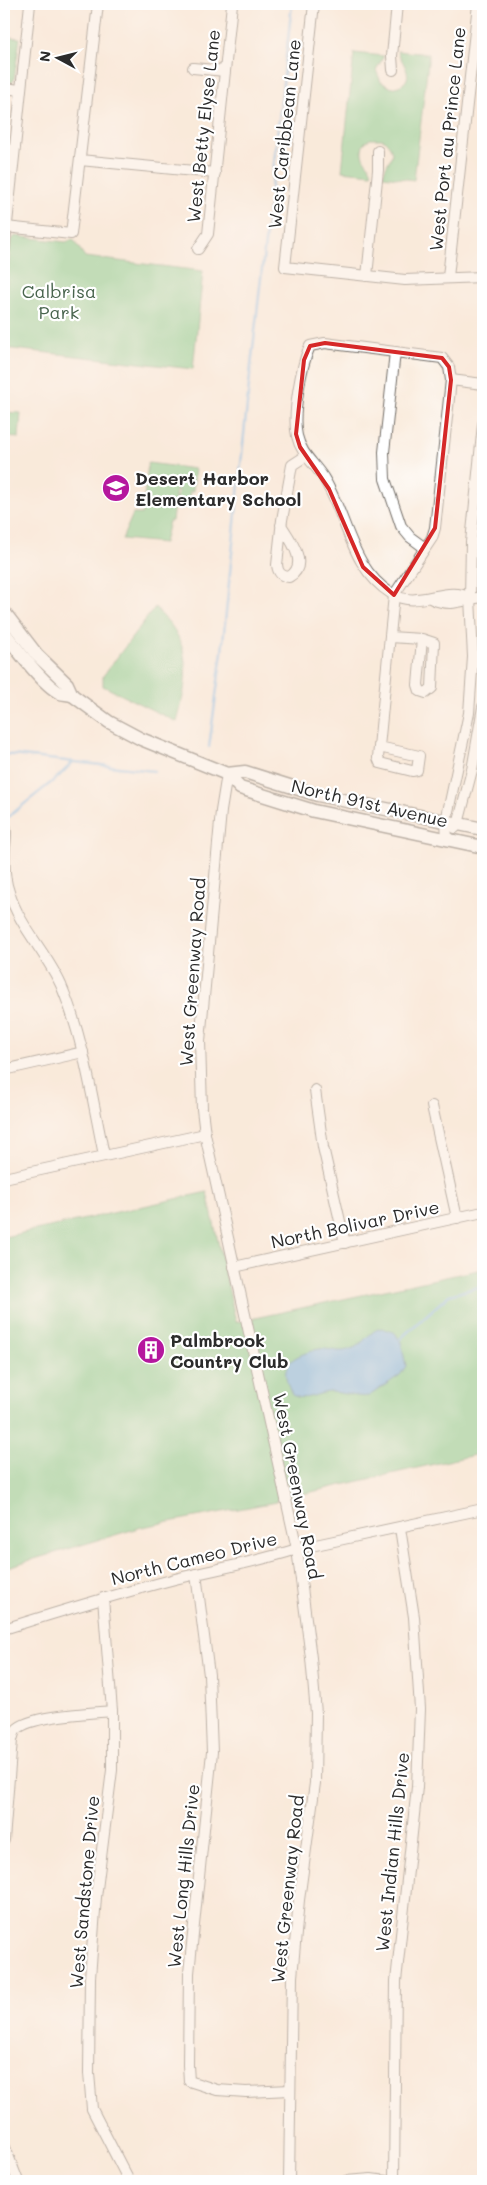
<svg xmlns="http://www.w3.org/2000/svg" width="487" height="2185" font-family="Mali,sans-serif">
<rect width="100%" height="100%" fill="#fff"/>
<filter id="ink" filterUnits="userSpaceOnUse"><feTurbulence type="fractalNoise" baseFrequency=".02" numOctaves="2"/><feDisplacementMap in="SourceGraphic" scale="10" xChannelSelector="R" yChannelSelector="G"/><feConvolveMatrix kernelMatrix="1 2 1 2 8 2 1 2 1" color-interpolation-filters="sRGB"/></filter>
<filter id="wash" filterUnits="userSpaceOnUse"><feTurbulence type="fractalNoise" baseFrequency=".0096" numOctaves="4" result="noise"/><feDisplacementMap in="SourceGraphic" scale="20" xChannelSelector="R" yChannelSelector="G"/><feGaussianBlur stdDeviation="1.12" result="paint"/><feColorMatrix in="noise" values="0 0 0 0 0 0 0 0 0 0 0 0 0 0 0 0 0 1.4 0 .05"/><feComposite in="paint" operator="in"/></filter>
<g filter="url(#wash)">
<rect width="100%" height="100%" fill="#f9eada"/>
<!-- green -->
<g fill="#7fcd8d" stroke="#557c5c">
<polygon points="4,19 7,20 9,37 20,38 14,80 9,85 4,84"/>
<path d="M397,51L429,54L414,180L383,176C386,159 401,155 383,139H370L364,143C357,161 370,160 372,174L342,171L354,53L384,56L376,70L381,82L392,88C419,82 404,66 397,51Z"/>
<polygon points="15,236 66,242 73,239 85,257 203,271 193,369 4,348 4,312 11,241"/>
<polygon points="4,412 21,413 19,438 4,437"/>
<polygon points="148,463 195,469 193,491 190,491 188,507 177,506 178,490 176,489 172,521 169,521 164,543 122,539 133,514 142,514"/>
<path d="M155,607C161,615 170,622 175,631C192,660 185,692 177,722L103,686V676Z"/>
<polygon points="207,1192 236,1322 483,1269 483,1453 276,1500 276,1502 142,1527 4,1568 4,1237"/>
</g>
<!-- water -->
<path fill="#71b2e5" stroke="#4e6e88" d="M382,1328L395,1333L401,1342L406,1366L400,1375L369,1396C356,1398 343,1392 330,1392C316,1393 306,1402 292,1395C282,1374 282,1361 306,1353C312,1351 318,1348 325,1349C334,1350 341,1353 351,1349C364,1345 369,1330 382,1328Z"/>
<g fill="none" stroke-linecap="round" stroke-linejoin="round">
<!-- stream -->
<g stroke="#71b2e5" stroke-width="2.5">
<polyline points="209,747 222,652 250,375 292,4"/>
<polyline points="4,754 154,771"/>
<polyline points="8,817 58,777 73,762"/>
<polyline points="400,1339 449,1295 483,1286"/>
</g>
</g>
</g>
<g filter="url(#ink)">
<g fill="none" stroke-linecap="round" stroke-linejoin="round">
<defs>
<g id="minor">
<polyline points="314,4 285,267 405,280 483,277"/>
<polyline points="193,68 225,71"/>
<polyline points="393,70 392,56 397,4"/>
<polyline points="4,88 20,90"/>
<polyline points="80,160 215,173"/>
<polyline points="6,227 71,234 98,4"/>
<polyline points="198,249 208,234 232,4"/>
<polyline points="4,252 30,4"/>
<polyline points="367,276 378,170 378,151"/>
<polyline points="448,277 478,4"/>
<polyline points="395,352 384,452 385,479 401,526 410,537 425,548"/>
<polyline points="451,380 483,384"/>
<path d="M281,525C290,539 310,565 289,577C281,576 278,573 277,565L282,520L292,465L306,456"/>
<path d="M432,599C453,608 463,599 483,597"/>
<polyline points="390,637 422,639 434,643 432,688 426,693 420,691 418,685 422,639"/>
<path d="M379,747L419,756L417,770L412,771L380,763L378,758L379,747L394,595L432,538L435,528L451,380L449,367L442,358L325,343L310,346C301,366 292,415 297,436C301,454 314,463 323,477C348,517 350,568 392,594C419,610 446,584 470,598"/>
<polyline points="227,774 221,811 200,1041 202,1109 205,1134 297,1549 311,1658 316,1713 315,1783 299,1900 292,1977 289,2181"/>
<path d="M4,820C7,830 6,837 5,847C4,861 4,878 9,892C19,926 46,952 61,985C84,1039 92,1098 104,1155"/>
<polyline points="455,828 458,824 472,770 483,707"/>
<polyline points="447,839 446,821 469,713 473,657 470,598 471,542 483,424"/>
<polyline points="4,1070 83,1052"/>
<polyline points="315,1090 323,1147 345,1243"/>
<polyline points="432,1106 457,1218"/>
<polyline points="4,1178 205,1134"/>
<polyline points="234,1267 483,1212"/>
<polyline points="196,1574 209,1675 212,1752 189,1973 188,2065 189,2081 217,2090 246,2092 290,2090"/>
<polyline points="103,1598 112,1711 112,1770 96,1897 90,1978 89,2073 92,2109 129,2181"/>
<path d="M4,1629C61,1611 117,1594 175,1579C216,1569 257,1562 297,1549L483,1509"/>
<path d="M4,1840L12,1740C13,1737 14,1732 16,1730C30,1715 92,1713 112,1711"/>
<polyline points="4,2145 18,2181"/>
<polyline points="346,2181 371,2179 386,2181"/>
<polyline points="394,2181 396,1981 417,1787 420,1709 414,1617 400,1528"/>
</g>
<g id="major">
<polyline points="4,612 37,655 67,684 72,695 109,722 141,739 227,774 245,772 318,795 483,829"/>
<path d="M4,632C16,648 42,684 60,693C63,694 68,694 72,695"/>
<polyline points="227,774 240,788 314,811 483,847"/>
</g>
</defs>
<!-- minor casing -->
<use href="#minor" stroke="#736e68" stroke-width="12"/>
<!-- major casing -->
<use href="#major" stroke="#736e68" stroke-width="15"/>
<!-- minor -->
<use href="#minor" stroke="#fff" stroke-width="10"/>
<!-- major -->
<use href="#major" stroke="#fff" stroke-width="12"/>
</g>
</g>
<!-- marked area -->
<path d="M0 0H487V2185H0ZM325,343L442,358L449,367L451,380L435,528L394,595L363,567L329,489L300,447L296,434L304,360L310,346Z" fill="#f9eada" fill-opacity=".55" fill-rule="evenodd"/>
<path fill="none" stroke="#d62828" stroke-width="4" stroke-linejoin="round" d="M325,343L442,358L449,367L451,380L435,528L394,595L363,567L329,489L300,447L296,434L304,360L310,346Z"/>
<!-- icons -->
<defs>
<symbol id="school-disc" viewBox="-11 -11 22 22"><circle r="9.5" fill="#b5179e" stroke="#fff"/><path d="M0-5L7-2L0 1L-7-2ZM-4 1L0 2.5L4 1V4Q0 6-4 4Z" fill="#fff"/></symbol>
<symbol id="building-disc" viewBox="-11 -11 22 22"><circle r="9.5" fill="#b5179e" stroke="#fff"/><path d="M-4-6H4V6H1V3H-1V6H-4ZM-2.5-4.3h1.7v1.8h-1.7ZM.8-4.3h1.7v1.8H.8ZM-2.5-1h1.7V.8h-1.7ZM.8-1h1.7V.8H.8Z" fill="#fff"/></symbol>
</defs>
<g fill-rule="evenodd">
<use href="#school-disc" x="100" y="472" width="32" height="32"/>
<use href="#building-disc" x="135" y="1334" width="32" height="32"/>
</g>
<g text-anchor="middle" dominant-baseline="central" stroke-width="4.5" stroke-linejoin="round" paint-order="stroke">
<!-- street labels -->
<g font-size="18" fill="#2b2b2b" stroke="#fff">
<text transform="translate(203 126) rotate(-84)">West Betty Elyse Lane</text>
<text transform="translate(284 134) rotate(-84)">West Caribbean Lane</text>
<text transform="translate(447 139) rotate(-84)">West Port au Prince Lane</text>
<text transform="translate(370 803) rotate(13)">North 91st Avenue</text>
<text transform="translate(192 972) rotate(-86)">West Greenway Road</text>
<text transform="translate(355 1224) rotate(-12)">North Bolivar Drive</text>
<text transform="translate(298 1486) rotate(79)">West Greenway Road</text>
<text transform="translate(194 1558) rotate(-14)">North Cameo Drive</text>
<text transform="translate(392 1852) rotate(-84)">West Indian Hills Drive</text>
<text transform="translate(183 1876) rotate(-84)">West Long Hills Drive</text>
<text transform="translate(287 1889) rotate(-84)">West Greenway Road</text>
<text transform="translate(84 1892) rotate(-85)">West Sandstone Drive</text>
</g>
<!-- park labels -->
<g font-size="18" fill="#48644d" stroke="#fff">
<text x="59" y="291">Calbrisa<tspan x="59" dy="21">Park</tspan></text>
</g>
<!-- poi labels -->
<g font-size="18" font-weight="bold" fill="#2b2b2b" stroke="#fff" text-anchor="start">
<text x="135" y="478">Desert Harbor<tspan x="135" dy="21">Elementary School</tspan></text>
<text x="170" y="1340">Palmbrook<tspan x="170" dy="21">Country Club</tspan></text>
</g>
</g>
<!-- margin -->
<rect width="487" height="2185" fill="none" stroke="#fff" stroke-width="20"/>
<!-- north arrow -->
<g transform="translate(58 58) rotate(277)" stroke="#ffffff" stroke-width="4" paint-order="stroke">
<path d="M0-4L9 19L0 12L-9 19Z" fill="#2b2b2b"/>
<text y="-8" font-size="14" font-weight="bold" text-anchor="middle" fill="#2b2b2b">N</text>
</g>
</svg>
